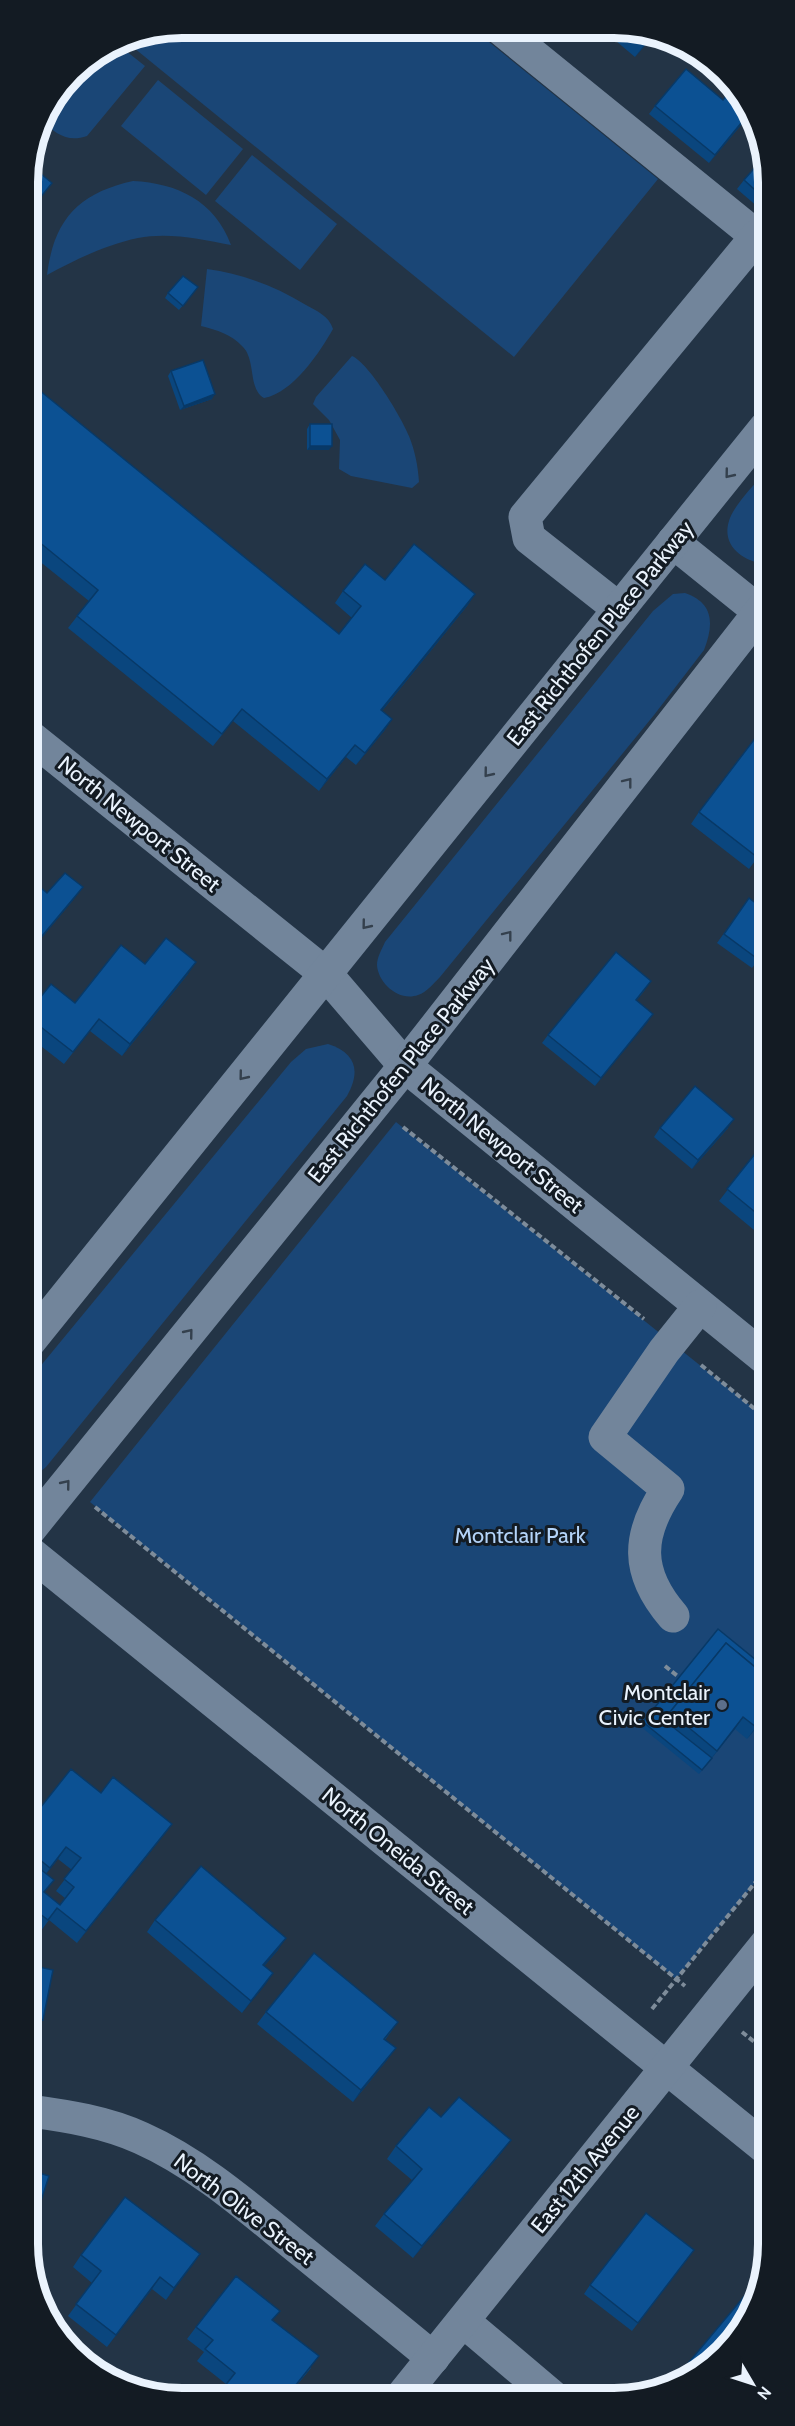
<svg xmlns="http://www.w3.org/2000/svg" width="795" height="2426" font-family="Cabin,sans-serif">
<rect width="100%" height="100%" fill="#233446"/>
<!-- green -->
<g fill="#1a4676">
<polygon points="182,27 473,29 658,179 514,357 123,39"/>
<path d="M116,43L145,66L87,136C67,143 56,133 41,121L43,113L79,66Z"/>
<polygon points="158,80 243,149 206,195 121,126"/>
<polygon points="252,155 337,224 300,270 215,201"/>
<path d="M133,181C177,183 215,201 231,245C201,239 168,232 138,238C105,245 77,259 47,275C54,219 79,193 133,181Z"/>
<path d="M207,269C243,274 275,286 306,305C317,311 329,316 333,329C320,352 293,393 264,398C248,389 256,360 243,347C231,334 217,330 201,326Z"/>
<path d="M352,356C369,363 402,418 409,436C415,451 418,466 419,482L412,488L351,476L339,469L340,440L329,420L313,404L316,397Z"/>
<path d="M765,472L766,564C744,562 721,546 729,521C733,506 755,484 765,472Z"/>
<path d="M685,593C714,603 714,624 704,650L654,715L440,977C433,984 427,992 418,995C399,1002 378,983 377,965C377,957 382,949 385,942L653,611L673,594Z"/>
<path d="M328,1044C356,1053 361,1071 347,1096L46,1467L29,1481V1380L291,1062L306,1049Z"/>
<polygon points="396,1122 767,1419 767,1868 676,1979 90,1502"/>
</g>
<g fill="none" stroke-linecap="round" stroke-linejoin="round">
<!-- path -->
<g stroke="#7e8c9a" stroke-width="4" stroke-dasharray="6 3" stroke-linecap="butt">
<polyline points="403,1127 644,1319"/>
<polyline points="701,1365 767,1419"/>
<polyline points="29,1454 38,1461"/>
<polyline points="95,1507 685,1986"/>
<polyline points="665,1666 680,1678"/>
<polyline points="761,1722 767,1726"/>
<polyline points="652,2009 767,1868"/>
<polyline points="742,2032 767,2052"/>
</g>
<!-- minor -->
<g stroke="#72859b" stroke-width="33">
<polyline points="501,29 765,243"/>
<polyline points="673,542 766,617"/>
<polyline points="619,609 529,538 525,517 757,236"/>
<polyline points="28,735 326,974 405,1066 767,1360"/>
<polyline points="29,1342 765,428"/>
<polyline points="29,1530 405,1066 766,604"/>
<polyline points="29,1552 768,2150"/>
<path d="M673,1616C635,1572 637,1535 668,1489L605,1437L664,1351L700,1306"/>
<path d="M30,2111C67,2116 106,2122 141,2138C195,2162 242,2202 287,2239C336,2279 385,2318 433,2358"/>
<polyline points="463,2321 552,2396"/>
<polyline points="402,2396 767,1943"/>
</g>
</g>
<!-- wall -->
<g fill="#0a467e" fill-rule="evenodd">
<polygon points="603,30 644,30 654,35 635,57"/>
<polygon points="723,100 747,118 709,163 649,114 655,106"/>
<polygon points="765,156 765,213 737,189 744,180"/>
<polygon points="198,287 179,310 165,298 168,293"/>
<polygon points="171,371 212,399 180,410 168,376"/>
<polygon points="28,381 339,634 352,618 335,603 343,591 385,580 475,594 467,606 382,711 392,719 384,731 356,765 346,757 319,791 233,721 213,746 68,628 89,601 28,552"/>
<polygon points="310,424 329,450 307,450 307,429"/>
<polygon points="699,812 766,846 749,869 691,824"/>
<polygon points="28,877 47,893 74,899 28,954"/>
<polygon points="749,898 766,950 752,968 717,943"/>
<polygon points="145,964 188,974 122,1056 90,1031 64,1064 28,1036 28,1013 75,1003"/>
<polygon points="645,990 636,1001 653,1014 595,1086 542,1043 548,1035"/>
<polygon points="660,1128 728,1128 692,1169 654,1137"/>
<polygon points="766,1140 766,1240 719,1201"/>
<polygon points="767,1669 767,1715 747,1739 735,1729 699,1774 640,1726 643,1722"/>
<path d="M101,1793L163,1836L77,1943L49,1920L40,1932L29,1924V1822ZM58,1859L72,1870L56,1891L65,1898L60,1905L45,1893L46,1874Z"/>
<polygon points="155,1920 278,1950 264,1966 273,1973 242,2013 147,1932"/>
<polygon points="266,2012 398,2022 385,2040 396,2048 387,2060 353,2102 257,2024"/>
<polygon points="441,2117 502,2152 413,2258 375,2226 384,2214 412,2180 387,2159 396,2146"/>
<polygon points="694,2250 632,2331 584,2294 590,2285"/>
<polygon points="200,2254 166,2300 152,2289 107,2347 68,2316 92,2283 73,2267 81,2255"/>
<polygon points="273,2320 311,2368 288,2396 217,2396 226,2384 197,2361 204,2352 187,2339 196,2327"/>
</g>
<!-- shaded-wall -->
<g fill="#083967">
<polygon points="653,35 654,35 635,57 644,45"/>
<polygon points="746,117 747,118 709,163 715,155"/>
<polygon points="215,394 212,399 180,410 184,406"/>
<polygon points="310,446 332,446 329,450 307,450"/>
<polygon points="475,594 467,606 373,722 381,710"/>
<polygon points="392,719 384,731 356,765 365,753"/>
<polygon points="355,745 346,757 319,791 327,779"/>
<polygon points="83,887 74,899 28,954 32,948"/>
<polygon points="196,962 188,974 122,1056 130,1044"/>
<polygon points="653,1014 647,1023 595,1086 601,1078"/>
<polygon points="734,1119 728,1128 692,1169 698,1160"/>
<polygon points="767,1713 767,1715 747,1739 756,1727"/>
<polygon points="743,1717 735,1729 699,1774 717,1751"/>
<polygon points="172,1824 163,1836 77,1943 86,1931"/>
<polygon points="66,1847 58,1859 41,1880 50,1868"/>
<polygon points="286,1938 278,1950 255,1977 263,1965"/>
<polygon points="273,1973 265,1985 242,2013 251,2001"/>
<polygon points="30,2017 43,2020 35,2032 30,2031"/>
<polygon points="396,2048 387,2060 353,2102 361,2090"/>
<polygon points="511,2140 502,2152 413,2258 422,2246"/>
<polygon points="200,2254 192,2266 166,2300 174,2288"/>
<polygon points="160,2277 152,2289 107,2347 116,2335"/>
<polygon points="319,2356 288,2396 287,2396"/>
</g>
<!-- building -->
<g fill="#0c5193" stroke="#083967" stroke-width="1.5">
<polygon points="626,30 644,30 653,35 644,45"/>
<polygon points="686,69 723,100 732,89 746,117 715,155 655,106"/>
<polygon points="765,156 765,199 744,180"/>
<polygon points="29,164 52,183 27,214 27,171"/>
<polygon points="183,276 198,287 183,306 168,293"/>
<polygon points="203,360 215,394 184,406 171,371"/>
<polygon points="28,381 339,634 361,606 343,591 365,564 385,580 414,544 475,594 381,710 392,719 365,753 355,745 327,779 242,709 222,734 77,616 98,590 28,533"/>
<rect x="310" y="424" width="22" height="22"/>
<polygon points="766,724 766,845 757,857 699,812"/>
<polygon points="65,873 83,887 32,948 28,945 28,877 47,893"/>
<polygon points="749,898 766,911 766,949 759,960 724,934"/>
<polygon points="166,938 196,962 130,1044 99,1019 73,1052 28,1017 28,1013 51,984 75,1003 121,945 145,964"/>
<polygon points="616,952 651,981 636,1000 653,1014 601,1078 548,1035"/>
<polygon points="695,1086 734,1119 698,1160 660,1128"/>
<polygon points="766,1140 766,1221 727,1189"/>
<polygon points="718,1629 767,1669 767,1677 726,1643 664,1720 712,1758 702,1770 643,1722"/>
<polygon points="726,1643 767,1677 767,1713 756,1727 743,1717 717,1751 670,1712"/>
<polygon points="71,1769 101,1793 113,1777 172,1824 86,1931 57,1908 48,1920 31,1907 29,1909 29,1860 54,1880 44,1892 60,1905 74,1887 64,1879 81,1858 66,1847 50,1868 29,1851 29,1822"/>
<polygon points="201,1866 286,1938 263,1965 273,1973 251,2001 155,1920"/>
<polygon points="314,1953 398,2022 384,2039 396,2048 361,2090 266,2012"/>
<polygon points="30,1965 53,1970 43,2020 30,2017"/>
<polygon points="459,2097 511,2140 422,2246 384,2214 422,2169 396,2146 429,2107 441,2117"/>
<polygon points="30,2170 49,2176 30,2235"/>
<polygon points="125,2197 200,2254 174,2288 160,2277 116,2335 76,2304 101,2271 81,2255"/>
<polygon points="646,2213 694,2250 638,2323 590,2285"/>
<polygon points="236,2276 280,2311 272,2320 319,2356 287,2396 217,2396 235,2373 205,2349 213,2340 196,2327"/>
<polygon points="752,2287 759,2292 756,2303 729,2347 690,2378 669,2386"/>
</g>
<!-- one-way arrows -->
<defs><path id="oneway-chevron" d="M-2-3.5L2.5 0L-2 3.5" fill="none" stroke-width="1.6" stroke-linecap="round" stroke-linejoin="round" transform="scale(1.5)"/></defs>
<g stroke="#34404d">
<use href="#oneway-chevron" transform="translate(729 474) rotate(129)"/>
<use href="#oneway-chevron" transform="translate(488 773) rotate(129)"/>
<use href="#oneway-chevron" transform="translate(628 782) rotate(-52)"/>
<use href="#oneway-chevron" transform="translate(366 925) rotate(129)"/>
<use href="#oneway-chevron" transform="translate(508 935) rotate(-52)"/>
<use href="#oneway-chevron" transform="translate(243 1076) rotate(129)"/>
<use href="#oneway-chevron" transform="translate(189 1333) rotate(-51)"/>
<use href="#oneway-chevron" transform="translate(66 1484) rotate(-51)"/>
</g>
<!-- markers -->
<circle fill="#5c6f8a" stroke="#131b23" stroke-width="2" cx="722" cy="1705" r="6"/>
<g text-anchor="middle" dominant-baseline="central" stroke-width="6" stroke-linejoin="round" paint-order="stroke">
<!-- street labels -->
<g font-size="22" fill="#eaf3fd" stroke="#131b23">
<text transform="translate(600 633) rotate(-51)">East Richthofen Place Parkway</text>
<text transform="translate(139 824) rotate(39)">North Newport Street</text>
<text transform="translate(401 1070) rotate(-51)">East Richthofen Place Parkway</text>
<text transform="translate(502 1145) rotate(39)">North Newport Street</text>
<text transform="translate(398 1851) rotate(39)">North Oneida Street</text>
<text transform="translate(585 2169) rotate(-51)">East 12th Avenue</text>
<text transform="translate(244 2209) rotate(37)">North Olive Street</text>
</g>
<!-- park labels -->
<g font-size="22" fill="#b4d4f9" stroke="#131b23">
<text x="520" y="1535">Montclair Park</text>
</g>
<!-- poi labels -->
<g font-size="22" fill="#eaf3fd" stroke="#131b23" text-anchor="end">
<text x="710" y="1692">Montclair<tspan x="710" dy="25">Civic Center</tspan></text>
</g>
</g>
<!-- crop -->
<path d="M0 0H795V2426H0ZM182 38H614A144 144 0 0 1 758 182V2244A144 144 0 0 1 614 2388H182A144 144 0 0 1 38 2244V182A144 144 0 0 1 182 38Z" fill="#131b23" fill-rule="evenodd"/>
<path fill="none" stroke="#eaf3fd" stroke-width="8" d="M182 38H614A144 144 0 0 1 758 182V2244A144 144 0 0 1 614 2388H182A144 144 0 0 1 38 2244V182A144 144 0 0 1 182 38Z"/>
<!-- north arrow -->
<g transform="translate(753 2384) rotate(129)" stroke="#131b23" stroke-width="4.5" paint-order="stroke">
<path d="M0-4.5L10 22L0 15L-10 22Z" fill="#eaf3fd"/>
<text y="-9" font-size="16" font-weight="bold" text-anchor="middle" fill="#eaf3fd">N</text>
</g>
</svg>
